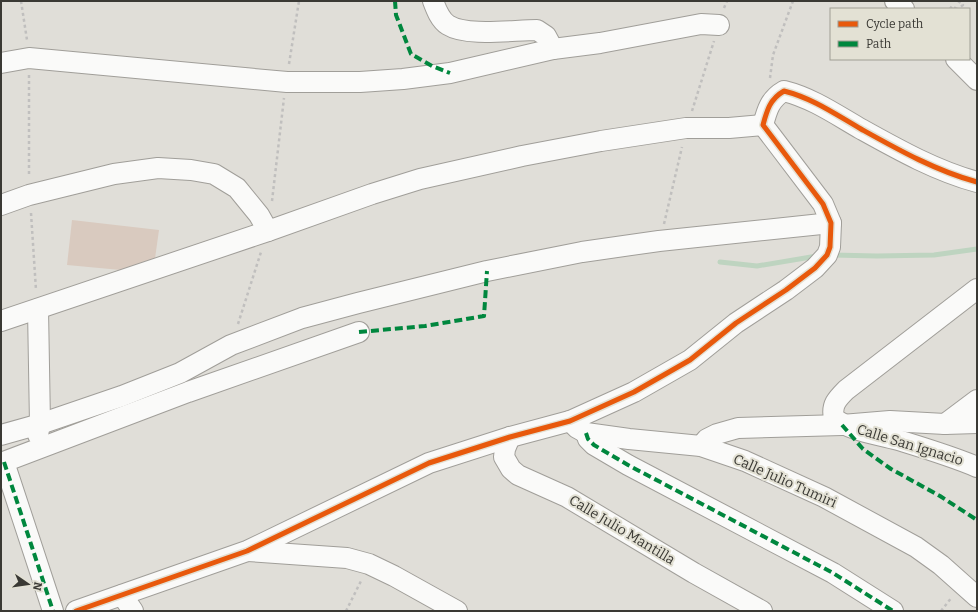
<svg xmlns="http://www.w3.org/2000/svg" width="978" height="612" font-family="Bitter,serif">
<rect width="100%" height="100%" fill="#e0ded8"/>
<!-- green -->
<polygon fill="#d9cabf" points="72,220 159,230 153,273 67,265"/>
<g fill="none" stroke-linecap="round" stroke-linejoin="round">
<!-- stream -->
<g stroke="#bed4c0" stroke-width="5">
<polyline points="832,255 877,256 934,255 977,249"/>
<polyline points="720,262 757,266 817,256"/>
</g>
<defs>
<g id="minor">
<path d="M433,1C436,9 440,20 448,25C467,37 513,30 537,30L546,36L553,49"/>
<polyline points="895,1 904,9"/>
<polyline points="956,59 977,80"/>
<polyline points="1,63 29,58 287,82 360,82 403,79 450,73 553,49 600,43 701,24 719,25"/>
<polyline points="1,205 29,195 114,174 158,168 191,170 214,174 237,188 259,215 268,231"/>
<path d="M977,289L846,390C837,399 831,405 834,418C850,431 877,434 898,440C924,448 951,456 977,467"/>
<polyline points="38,309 40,424 38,435"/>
<polyline points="1,321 268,231 372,194 420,179 522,156 601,141 686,128 729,128 763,125"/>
<polyline points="570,421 577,428 586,433 629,439 701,446 745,461 824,497 916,547 941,565 977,597"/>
<polyline points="945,424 977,400"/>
<polyline points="586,433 588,439 594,445 628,465 833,573 893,611"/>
<polyline points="1,435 40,424 122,396 180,373 231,345 302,318 358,303 487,271 582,252 659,241 831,223"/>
<polyline points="510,437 505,449 504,457 511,469 518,475 567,497 694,573 762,611"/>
<polyline points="701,446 707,439 717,434 738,428 842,425 890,421 945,424 977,423"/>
<polyline points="4,462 53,611"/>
<polyline points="1,463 188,392 359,332"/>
<polyline points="248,551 347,558 369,564 394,576 457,611"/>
<polyline points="122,595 133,611"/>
<path d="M76,611L247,551L429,463L510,437L570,421L634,392L690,360L736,323L786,290L815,268L827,255L830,247L831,223L823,204L763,125C767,110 770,99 784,91C812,98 835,114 861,129C897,149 936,171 977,182"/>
</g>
</defs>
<!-- minor casing -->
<use href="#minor" stroke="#a09e99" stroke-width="22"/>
<!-- path -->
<g stroke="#c0bfbe" stroke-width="2.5" stroke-dasharray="3 3" stroke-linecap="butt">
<polyline points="21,1 27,40"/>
<polyline points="958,1 963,5 958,9"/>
<polyline points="724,8 727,1"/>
<polyline points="950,9 952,6 957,9"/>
<polyline points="289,64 299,1"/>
<polyline points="29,75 29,176"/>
<polyline points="770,78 773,55 793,1"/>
<polyline points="692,111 714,41"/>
<polyline points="272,201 284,98"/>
<polyline points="31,213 36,290"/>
<polyline points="664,224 682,147"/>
<polyline points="238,324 261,252"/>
<polyline points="346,611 361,581"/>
<polyline points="941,611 952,597"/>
</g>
<!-- minor -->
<use href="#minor" stroke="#fafaf9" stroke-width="20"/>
<!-- quiet -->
<g stroke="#00873e" stroke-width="4" stroke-dasharray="8 4" stroke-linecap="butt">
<polyline points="395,1 396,15 411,54 432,66 450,73"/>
<polyline points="359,332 425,326 484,316 487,271"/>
<polyline points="842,425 863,449 891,469 940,496 977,520"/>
<polyline points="586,433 588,439 594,445 628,465 833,573 893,611"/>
<polyline points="4,462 53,611"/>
</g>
<defs>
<path id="cycleway" d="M76,611L247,551L429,463L510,437L570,421L634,392L690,360L736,323L786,290L815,268L827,255L830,247L831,223L823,204L763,125C767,110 770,99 784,91C812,98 835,114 861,129C897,149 936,171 977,182"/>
</defs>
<!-- cycleway casing -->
<use href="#cycleway" stroke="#e3e1d4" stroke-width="8"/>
<!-- cycleway -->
<use href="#cycleway" stroke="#e8590c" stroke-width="5"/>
</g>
<g text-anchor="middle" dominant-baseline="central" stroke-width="4" stroke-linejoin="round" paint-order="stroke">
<!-- street labels -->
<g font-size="14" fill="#3a3934" stroke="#e3e1d4">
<text transform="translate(910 445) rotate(17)">Calle San Ignacio</text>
<text transform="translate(785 481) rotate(24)">Calle Julio Tumiri</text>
<text transform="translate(622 530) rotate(31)">Calle Julio Mantilla</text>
</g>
</g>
<!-- border -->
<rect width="978" height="612" fill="none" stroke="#3a3934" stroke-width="4"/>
<!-- legend -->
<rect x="830" y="8" width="140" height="52" fill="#e3e1d4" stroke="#9f9e94"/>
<rect x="838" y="21" width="20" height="6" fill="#e8590c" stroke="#9f9e94"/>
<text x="866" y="28" font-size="12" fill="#3a3934">Cycle path</text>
<rect x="838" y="41" width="20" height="6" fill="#00873e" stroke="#9f9e94"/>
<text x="866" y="48" font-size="12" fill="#3a3934">Path</text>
<!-- north arrow -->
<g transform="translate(28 584) rotate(103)" stroke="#e3e1d4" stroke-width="3" paint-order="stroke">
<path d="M0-3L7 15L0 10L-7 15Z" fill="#3a3934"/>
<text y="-6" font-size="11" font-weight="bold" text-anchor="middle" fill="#3a3934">N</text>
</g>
</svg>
